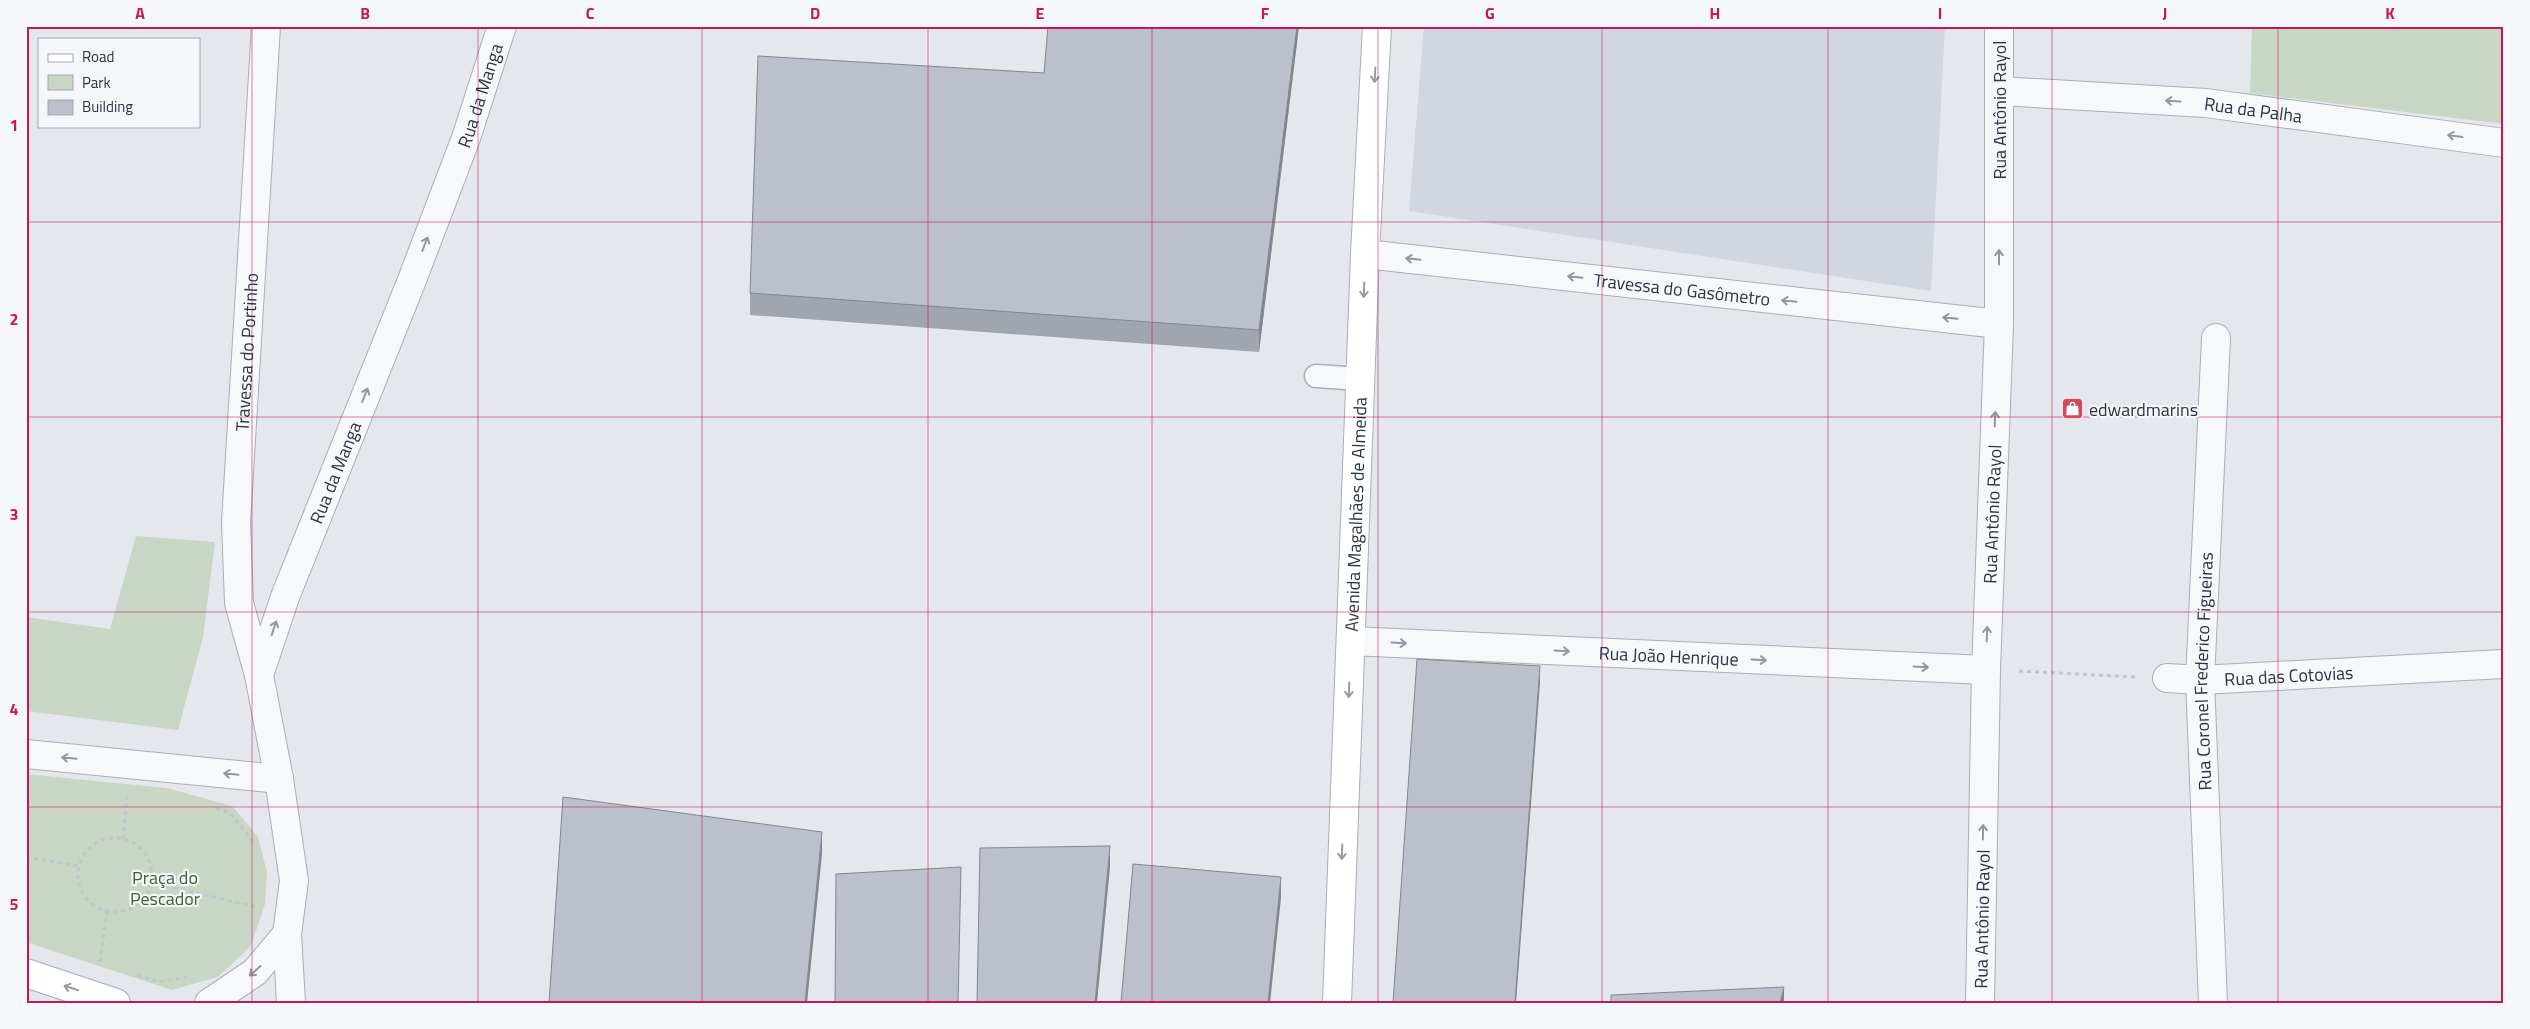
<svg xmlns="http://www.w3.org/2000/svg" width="2530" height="1029" font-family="'Titillium Web',sans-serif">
<rect width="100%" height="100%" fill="#e4e7ec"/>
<!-- built -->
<polygon fill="#d2d6de" points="1424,26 1945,26 1931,291 1409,211"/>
<!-- green -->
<g fill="#c9d6c5">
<polygon points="2252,26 2504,26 2504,124 2250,93"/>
<polygon points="136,536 215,542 203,637 178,730 26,711 26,617 110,629"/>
<polygon points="26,774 167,788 232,806 258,837 267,872 265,904 251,946 218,977 172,990 26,942"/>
</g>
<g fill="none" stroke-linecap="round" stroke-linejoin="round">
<defs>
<polyline id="service" points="1316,376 1361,379"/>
<g id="minor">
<path id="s1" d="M2000,91L2206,103L2504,143"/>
<path id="s2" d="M1365,254L1999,324"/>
<path id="s3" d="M1351,641L1986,670"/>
<path id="s4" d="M259,675L239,603L236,522L266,26"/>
<path id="s5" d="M2167,678L2200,680L2504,664"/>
<path id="s6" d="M2213,1003L2200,680L2216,338"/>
</g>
<g id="tertiary">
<polyline points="26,754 279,779"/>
<polyline points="209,1003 255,972 287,934"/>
<path id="s7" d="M291,1003L287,934L294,881L279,779L259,675L285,597L412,280L466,138L502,26"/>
<path id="s8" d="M1980,1003L1986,670L1999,324V26"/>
</g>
<g id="secondary">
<path id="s9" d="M1337,1003L1365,254L1377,26"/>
</g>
<polyline id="primary" points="26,973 116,1003"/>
</defs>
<!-- service casing -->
<use href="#service" stroke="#a9aeb7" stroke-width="25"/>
<!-- minor casing -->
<use href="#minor" stroke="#a9aeb7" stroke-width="30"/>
<!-- tertiary casing -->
<use href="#tertiary" stroke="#a9aeb7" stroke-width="30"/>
<!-- secondary casing -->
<use href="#secondary" stroke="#a9aeb7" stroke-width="30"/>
<!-- primary casing -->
<use href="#primary" stroke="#a3abb8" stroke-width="30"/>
<!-- path -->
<g stroke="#c2c5cb" stroke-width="3" stroke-dasharray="4 4" stroke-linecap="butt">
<polyline points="2019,671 2135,677"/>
<polyline points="216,808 230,813 253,841"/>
<circle cx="115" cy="875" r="37"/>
<polyline points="123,839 127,797"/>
<polyline points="26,857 78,866"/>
<polyline points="150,882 257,907"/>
<polyline points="100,962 107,910"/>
<polyline points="137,975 159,982 187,977"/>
</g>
<!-- service -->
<use href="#service" stroke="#f7f8fa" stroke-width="22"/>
<!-- minor -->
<use href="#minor" stroke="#f7f8fa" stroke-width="28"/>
<!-- tertiary -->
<use href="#tertiary" stroke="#f7f8fa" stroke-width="28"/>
<!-- secondary -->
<use href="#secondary" stroke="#fff" stroke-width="28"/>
<!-- primary -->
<use href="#primary" stroke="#fff" stroke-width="28"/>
</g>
<!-- wall -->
<polygon fill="#a1a5ae" points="1299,26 1259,352 750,315 750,293 1044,73"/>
<!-- shaded-wall -->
<g fill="#83868d">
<polygon points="1297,26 1299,26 1259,352 1259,330"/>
<polygon points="1540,666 1540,683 1516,1003 1515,1003"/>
<polygon points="822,832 822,854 807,1003 805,1003"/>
<polygon points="1110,846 1110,867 1097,1003 1095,1003"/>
<polygon points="1281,877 1281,898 1270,1003 1268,1003"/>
<polygon points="1784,987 1784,1003 1780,1003"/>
</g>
<!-- building -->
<g fill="#bbc0ca" stroke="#83868d">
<polygon points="1048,26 1297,26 1259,330 750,293 758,56 1044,73"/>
<polygon points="1417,659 1540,666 1515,1003 1393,1003"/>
<polygon points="563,797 822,832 805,1003 549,1003"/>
<polygon points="1110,846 1095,1003 977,1003 980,848"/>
<polygon points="1133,864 1281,877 1268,1003 1121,1003"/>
<polygon points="961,867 958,1003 835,1003 836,874"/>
<polygon points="1784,987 1780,1003 1611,1003 1611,995"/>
</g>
<!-- one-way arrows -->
<defs><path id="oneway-shaft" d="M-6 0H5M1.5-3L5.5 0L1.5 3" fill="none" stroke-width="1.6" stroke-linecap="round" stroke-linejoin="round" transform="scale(1.25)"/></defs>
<g stroke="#959aa2">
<use href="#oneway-shaft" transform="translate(1375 75) rotate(93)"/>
<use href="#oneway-shaft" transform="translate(1364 290) rotate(92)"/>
<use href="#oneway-shaft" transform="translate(1349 690) rotate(92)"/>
<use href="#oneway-shaft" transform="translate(1342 852) rotate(92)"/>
<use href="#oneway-shaft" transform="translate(71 988) rotate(-162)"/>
</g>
<g stroke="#9196a0">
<use href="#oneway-shaft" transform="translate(2173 101) rotate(-177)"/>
<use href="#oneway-shaft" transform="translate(2455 136) rotate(-172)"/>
<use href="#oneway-shaft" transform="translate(425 244) rotate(-69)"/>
<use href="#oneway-shaft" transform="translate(1999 257) rotate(-90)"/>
<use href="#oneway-shaft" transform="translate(1413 259) rotate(-174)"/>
<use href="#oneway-shaft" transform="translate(1575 277) rotate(-174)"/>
<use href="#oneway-shaft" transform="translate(1789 301) rotate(-174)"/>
<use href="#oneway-shaft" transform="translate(1950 318) rotate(-174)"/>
<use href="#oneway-shaft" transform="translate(365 395) rotate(-68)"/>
<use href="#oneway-shaft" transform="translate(1995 419) rotate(-88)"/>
<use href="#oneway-shaft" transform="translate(274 628) rotate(-72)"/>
<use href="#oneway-shaft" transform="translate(1987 634) rotate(-88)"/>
<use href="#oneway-shaft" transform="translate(1399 643) rotate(3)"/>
<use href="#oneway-shaft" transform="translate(1562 651) rotate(3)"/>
<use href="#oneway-shaft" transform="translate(1759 660) rotate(3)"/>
<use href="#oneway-shaft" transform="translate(1921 667) rotate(3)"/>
<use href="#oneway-shaft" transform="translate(69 758) rotate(-174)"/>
<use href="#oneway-shaft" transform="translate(231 774) rotate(-174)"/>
<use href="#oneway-shaft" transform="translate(1983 832) rotate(-89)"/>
<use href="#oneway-shaft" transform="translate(255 971) rotate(138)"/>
</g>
<!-- grid -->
<path fill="none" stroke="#c2185b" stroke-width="1" stroke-opacity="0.55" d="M252,26V1003M478,26V1003M702,26V1003M928,26V1003M1152,26V1003M1378,26V1003M1602,26V1003M1828,26V1003M2052,26V1003M2278,26V1003M26,222H2504M26,417H2504M26,612H2504M26,807H2504"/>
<!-- icons -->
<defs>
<symbol id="shop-square" viewBox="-11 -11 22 22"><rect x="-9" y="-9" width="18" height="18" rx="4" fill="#d1495b" stroke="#f4f6f9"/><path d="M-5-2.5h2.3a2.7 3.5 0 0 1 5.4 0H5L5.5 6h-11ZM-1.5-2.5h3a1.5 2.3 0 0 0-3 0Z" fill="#fff"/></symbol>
</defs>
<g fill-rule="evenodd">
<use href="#shop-square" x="2060" y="396" width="25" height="25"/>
</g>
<g text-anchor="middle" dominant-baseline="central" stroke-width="4.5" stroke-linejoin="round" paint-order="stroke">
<!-- street labels -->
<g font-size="18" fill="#2b3445" stroke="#f4f6f9">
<text stroke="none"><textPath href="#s7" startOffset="952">Rua da Manga</textPath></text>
<text stroke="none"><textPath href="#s1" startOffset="254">Rua da Palha</textPath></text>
<text transform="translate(1999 110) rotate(-90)">Rua Antônio Rayol</text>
<text stroke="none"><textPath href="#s2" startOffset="319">Travessa do Gasômetro</textPath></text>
<text stroke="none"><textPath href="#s4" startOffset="326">Travessa do Portinho</textPath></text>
<text stroke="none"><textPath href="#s7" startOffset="548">Rua da Manga</textPath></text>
<text stroke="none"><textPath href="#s9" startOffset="489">Avenida Magalhães de Almeida</textPath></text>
<text stroke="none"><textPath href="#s8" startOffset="489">Rua Antônio Rayol</textPath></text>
<text stroke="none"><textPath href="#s3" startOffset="318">Rua João Henrique</textPath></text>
<text stroke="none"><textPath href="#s6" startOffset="332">Rua Coronel Frederico Figueiras</textPath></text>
<text stroke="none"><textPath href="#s5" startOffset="122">Rua das Cotovias</textPath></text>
<text stroke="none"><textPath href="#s8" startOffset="84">Rua Antônio Rayol</textPath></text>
</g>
<!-- poi labels -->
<g font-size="18" fill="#2b3445" stroke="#f4f6f9" text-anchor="start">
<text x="2089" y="409">edwardmarins</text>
</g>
<!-- park labels -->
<g font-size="18" fill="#3f6138" stroke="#f4f6f9">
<text x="165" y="877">Praça do<tspan x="165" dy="21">Pescador</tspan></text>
</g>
</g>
<!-- border -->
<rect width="2530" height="1029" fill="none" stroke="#f4f6f9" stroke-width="55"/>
<!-- legend -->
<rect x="38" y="38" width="162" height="90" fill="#f4f6f9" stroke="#a4a8b1"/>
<rect x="48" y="54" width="25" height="8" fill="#ffffff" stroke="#a4a8b1"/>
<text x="82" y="62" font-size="15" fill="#2b3445">Road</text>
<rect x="48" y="75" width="25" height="15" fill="#c9d6c5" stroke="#a4a8b1"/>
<text x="82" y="88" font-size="15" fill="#2b3445">Park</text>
<rect x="48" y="100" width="25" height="15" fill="#bbc0ca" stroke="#a4a8b1"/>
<text x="82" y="112" font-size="15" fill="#2b3445">Building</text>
<rect x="28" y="28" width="2474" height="974" fill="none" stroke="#c2185b" stroke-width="2"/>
<g font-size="16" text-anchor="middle" font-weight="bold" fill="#c2185b">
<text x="140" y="19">A</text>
<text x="365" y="19">B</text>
<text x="590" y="19">C</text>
<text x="815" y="19">D</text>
<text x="1040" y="19">E</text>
<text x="1265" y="19">F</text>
<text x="1490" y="19">G</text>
<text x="1715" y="19">H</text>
<text x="1940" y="19">I</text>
<text x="2165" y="19">J</text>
<text x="2390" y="19">K</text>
<text x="14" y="131">1</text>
<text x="14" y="325">2</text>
<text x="14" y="520">3</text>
<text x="14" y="715">4</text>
<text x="14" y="910">5</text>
</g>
</svg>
